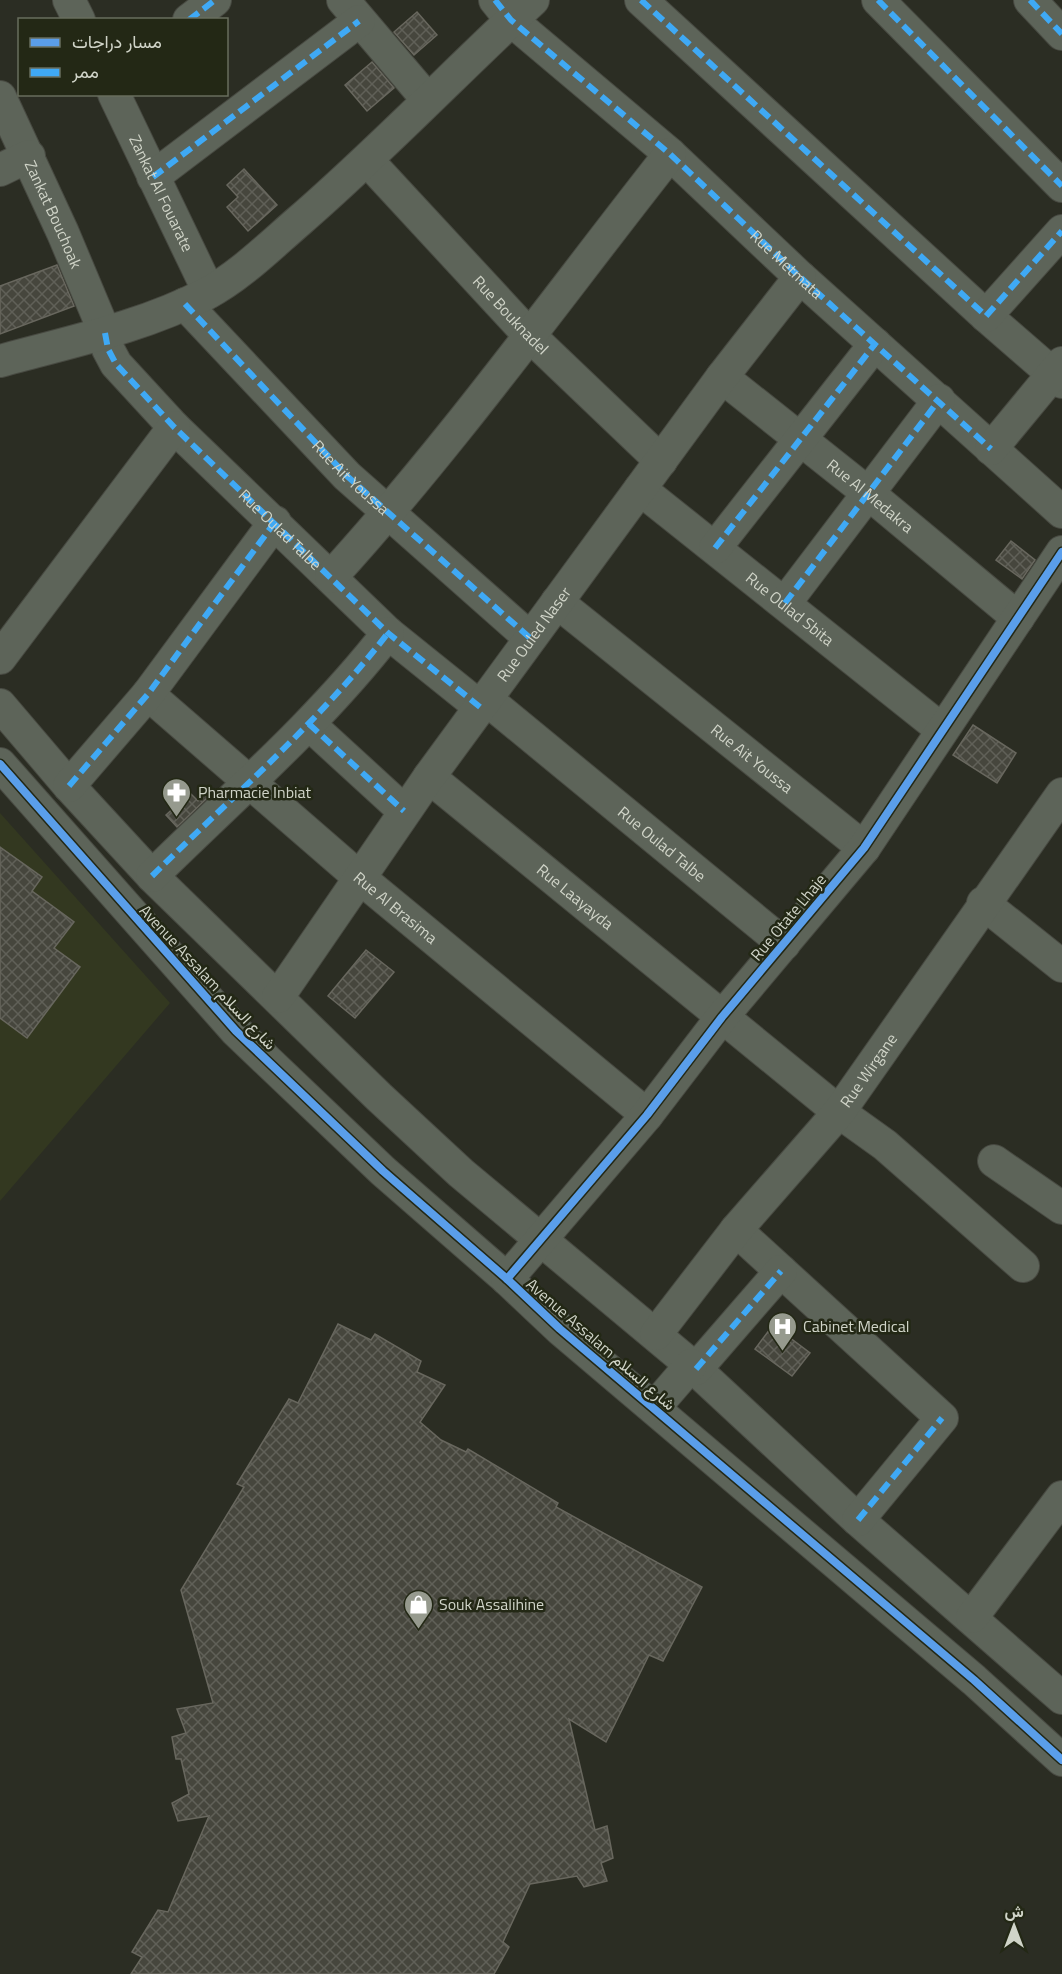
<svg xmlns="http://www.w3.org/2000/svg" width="1062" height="1974" font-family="'Titillium Web',Vazirmatn,sans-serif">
<defs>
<pattern id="building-cross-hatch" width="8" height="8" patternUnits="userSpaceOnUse" patternTransform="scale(1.5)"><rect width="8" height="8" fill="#46463d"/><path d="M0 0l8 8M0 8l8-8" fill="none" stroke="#606058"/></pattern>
</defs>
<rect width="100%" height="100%" fill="#2b2d23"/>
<!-- built -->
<polygon fill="#333820" points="0,813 170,1003 0,1201"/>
<!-- building -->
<g fill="url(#building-cross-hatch)" stroke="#68675e" stroke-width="1.5">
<polygon points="417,12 437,35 414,55 394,32"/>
<polygon points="372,62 394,88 367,111 345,85"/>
<polygon points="244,169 277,205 248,231 227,207 238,197 227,185"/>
<polygon points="57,265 74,306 0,334 0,286"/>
<polygon points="1011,541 1035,560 1022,579 996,560"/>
<polygon points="973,725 1016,753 997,783 953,755"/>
<polygon points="190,793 198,801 205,794 207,798 177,827 166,815"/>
<polygon points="0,847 42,877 32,891 74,922 54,948 80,967 27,1038 0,1018"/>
<polygon points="366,950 394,972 355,1018 328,996"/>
<polygon points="338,1324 371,1340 375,1334 421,1361 417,1372 445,1385 420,1422 441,1440 466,1452 468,1449 558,1503 556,1507 702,1587 663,1661 649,1655 606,1742 569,1719 595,1830 607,1826 613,1858 601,1863 607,1881 584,1887 577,1876 530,1884 503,1942 509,1947 494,1974 131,1974 142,1957 132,1952 158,1910 168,1912 209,1816 178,1821 172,1803 189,1794 181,1759 176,1759 172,1737 186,1733 177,1709 213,1703 181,1590 244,1487 237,1484 289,1399 298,1403"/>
<polygon points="773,1325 810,1353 792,1376 755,1349"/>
</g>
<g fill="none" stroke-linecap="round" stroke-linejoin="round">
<defs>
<g id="minor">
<polyline points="69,0 79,20"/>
<polyline points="343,0 427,99"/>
<polyline points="495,0 511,20 670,154 800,277 1062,512"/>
<polyline points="641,0 986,316 1062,382"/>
<polyline points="878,0 1062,186"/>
<polyline points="1030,0 1062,34"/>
<polyline points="189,20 215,0"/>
<path id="s1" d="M114,94L209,292"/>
<path id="s2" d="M0,97L63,233L105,333L108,349L116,364L174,427L388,633L480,707"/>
<path id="s3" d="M368,161L530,336L661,461"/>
<polyline points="0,170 29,156"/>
<polyline points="153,177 359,21"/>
<polyline points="185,304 347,476 530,638"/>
<polyline points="986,316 1062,231"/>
<path d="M0,361C69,342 143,327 206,294C240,276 270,246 299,221C380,151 454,73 533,0"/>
<path id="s4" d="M722,377L868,493L1018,618"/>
<polyline points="991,449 1062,363"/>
<path id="s5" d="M640,489L941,729"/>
<polyline points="715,548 875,344"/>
<path d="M331,577C453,443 558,296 670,154"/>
<path id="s6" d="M557,602L864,848"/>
<polyline points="785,603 939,400"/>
<polyline points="0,658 174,427"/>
<path id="s7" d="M148,694L360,878L647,1115"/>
<path id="s8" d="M486,699L784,944"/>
<polyline points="0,705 69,786 152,876 379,1097 461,1173 691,1365 858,1520 1062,1698"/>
<polyline points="309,724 404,811"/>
<polyline points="0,764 236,1031 383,1171 507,1279 560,1329 974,1680 1062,1760"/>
<path id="s9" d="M429,777L839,1112L885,1145L1023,1266"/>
<polyline points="69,786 148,694 275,522"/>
<path d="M152,876C232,797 319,722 388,633"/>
<polyline points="983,903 1062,966"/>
<path id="s10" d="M278,997L429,777L722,377L800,277"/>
<polyline points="994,1161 1062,1208"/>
<polyline points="736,1230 942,1418 858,1520"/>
<polyline points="507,1279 647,1115 722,1017 864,848 1062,552"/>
<path id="s11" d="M656,1334L736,1230L839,1112L1062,794"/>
<polyline points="696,1369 781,1271"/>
<polyline points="654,1408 691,1365"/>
<polyline points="972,1617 1062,1497"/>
</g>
</defs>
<!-- minor casing -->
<use href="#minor" stroke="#484a42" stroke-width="34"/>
<!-- minor -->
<use href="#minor" stroke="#5d6459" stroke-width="32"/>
<!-- quiet -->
<g stroke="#3fa9f5" stroke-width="6" stroke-dasharray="12 6" stroke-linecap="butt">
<path id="s12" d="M495,0L511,20L670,154L800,277L991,449"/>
<polyline points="641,0 986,316 1062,231"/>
<polyline points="878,0 1062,186"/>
<polyline points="1030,0 1062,34"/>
<polyline points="189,20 215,0"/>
<polyline points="153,177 359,21"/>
<path id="s13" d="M185,304L347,476L530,638"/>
<polyline points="105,333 108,349 116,364 174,427 388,633 480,707"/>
<polyline points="715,548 875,344"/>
<polyline points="785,603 939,400"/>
<polyline points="309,724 404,811"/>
<polyline points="69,786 148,694 275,522"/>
<path d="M152,876C232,797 319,722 388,633"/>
<polyline points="696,1369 781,1271"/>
<polyline points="858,1520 942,1418"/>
</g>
<defs>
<g id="cycleway">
<polyline points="0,764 236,1031 383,1171 507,1279 560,1329 974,1680 1062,1760"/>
<polyline points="507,1279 647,1115 722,1017 864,848 1062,552"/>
</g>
</defs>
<!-- cycleway casing -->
<use href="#cycleway" stroke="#232815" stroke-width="11"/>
<!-- cycleway -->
<use href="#cycleway" stroke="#5a9eea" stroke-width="8"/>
</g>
<!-- icons -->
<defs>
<symbol id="pharmacy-pin" viewBox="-11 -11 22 30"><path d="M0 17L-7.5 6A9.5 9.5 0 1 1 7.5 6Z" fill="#969a8e" stroke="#232815"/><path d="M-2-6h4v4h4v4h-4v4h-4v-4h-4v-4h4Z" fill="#fff"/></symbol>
<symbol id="hospital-pin" viewBox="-11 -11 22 30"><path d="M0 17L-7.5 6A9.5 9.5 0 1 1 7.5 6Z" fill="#969a8e" stroke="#232815"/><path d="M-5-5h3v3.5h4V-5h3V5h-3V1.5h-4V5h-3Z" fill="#fff"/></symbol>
<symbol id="shop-pin" viewBox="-11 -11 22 30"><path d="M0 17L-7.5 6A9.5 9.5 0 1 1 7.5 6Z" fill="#969a8e" stroke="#232815"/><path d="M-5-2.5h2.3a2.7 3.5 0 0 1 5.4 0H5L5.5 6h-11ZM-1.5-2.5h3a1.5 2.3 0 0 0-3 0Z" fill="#fff"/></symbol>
</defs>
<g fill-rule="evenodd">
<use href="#pharmacy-pin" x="160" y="776" width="33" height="45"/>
<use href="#hospital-pin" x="766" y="1310" width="33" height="45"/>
<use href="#shop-pin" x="402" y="1588" width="33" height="45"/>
</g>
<g text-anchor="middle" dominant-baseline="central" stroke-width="5" stroke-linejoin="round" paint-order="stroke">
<!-- street labels -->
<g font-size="16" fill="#d0d4c8" stroke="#232815">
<text stroke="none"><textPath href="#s1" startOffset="110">Zankat Al Fouarate</textPath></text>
<text stroke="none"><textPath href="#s2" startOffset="129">Zankat Bouchoak</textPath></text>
<text stroke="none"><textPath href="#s12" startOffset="394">Rue Metmata</textPath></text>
<text stroke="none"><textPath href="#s3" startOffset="210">Rue Bouknadel</textPath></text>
<text stroke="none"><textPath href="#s13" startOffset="240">Rue Ait Youssa</textPath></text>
<text stroke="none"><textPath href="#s4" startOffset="190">Rue Al Medakra</textPath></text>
<text stroke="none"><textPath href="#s2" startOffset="525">Rue Oulad Talbe</textPath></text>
<text stroke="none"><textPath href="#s5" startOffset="192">Rue Oulad Sbita</textPath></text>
<text stroke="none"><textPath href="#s10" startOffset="444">Rue Ouled Naser</textPath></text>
<text stroke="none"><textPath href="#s6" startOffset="250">Rue Ait Youssa</textPath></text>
<text stroke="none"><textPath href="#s8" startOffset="228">Rue Oulad Talbe</textPath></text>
<text stroke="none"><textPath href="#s9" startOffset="189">Rue Laayayda</textPath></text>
<text stroke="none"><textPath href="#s7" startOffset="327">Rue Al Brasima</textPath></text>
<text transform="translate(788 917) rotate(-50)">Rue Otate Lhaje</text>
<text transform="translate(208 977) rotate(47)">Avenue Assalam شارع السلام</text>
<text stroke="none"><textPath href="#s11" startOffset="339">Rue Wirgane</textPath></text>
<text transform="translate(601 1344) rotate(41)">Avenue Assalam شارع السلام</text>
</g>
<!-- poi labels -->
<g font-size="16" fill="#d0d4c8" stroke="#232815" text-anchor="start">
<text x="198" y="792">Pharmacie Inbiat</text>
<text x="803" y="1326">Cabinet Medical</text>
<text x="439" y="1604">Souk Assalihine</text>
</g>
</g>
<!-- legend -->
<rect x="18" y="18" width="210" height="78" fill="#232815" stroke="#686d5d" stroke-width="1.5"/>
<rect x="30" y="38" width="30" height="9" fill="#5a9eea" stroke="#686d5d" stroke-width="1.5"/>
<text x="72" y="48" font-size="18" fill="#d0d4c8">مسار دراجات</text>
<rect x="30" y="68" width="30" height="9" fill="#3fa9f5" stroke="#686d5d" stroke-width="1.5"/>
<text x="72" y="78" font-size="18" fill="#d0d4c8">ممر</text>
<!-- north arrow -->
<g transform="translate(1014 1926)" stroke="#232815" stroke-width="4.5" paint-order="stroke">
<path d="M0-4.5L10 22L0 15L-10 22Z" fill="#d0d4c8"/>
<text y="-9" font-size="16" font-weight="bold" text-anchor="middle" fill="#d0d4c8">ش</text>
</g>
</svg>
